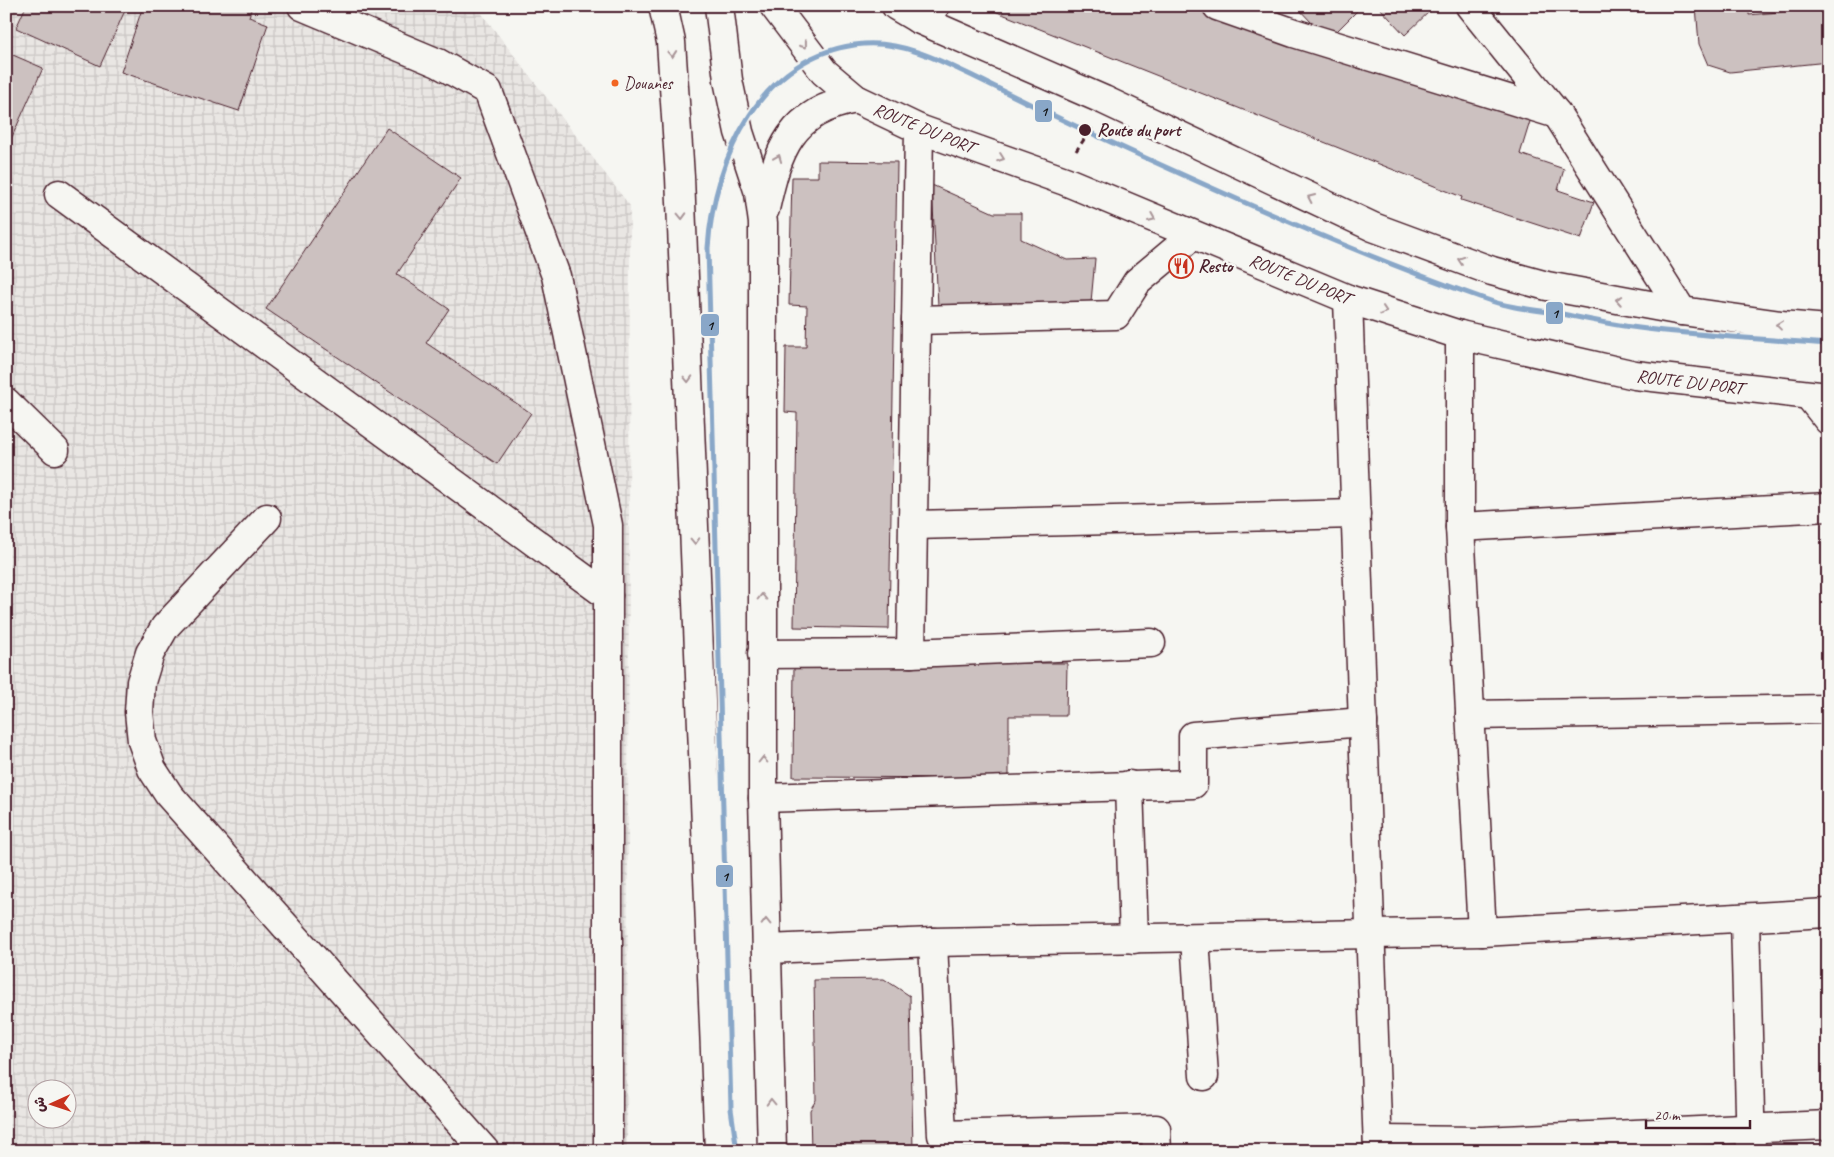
<svg xmlns="http://www.w3.org/2000/svg" width="1834" height="1157" font-family="Caveat,'Playpen Sans Arabic',sans-serif">
<defs>
<pattern id="industrial-grid" width="8" height="8" patternUnits="userSpaceOnUse" patternTransform="scale(1.25)"><rect width="8" height="8" fill="#e9e6e3"/><path d="M0 4h8M4 0v8" fill="none" stroke="#c9c5c3"/></pattern>
</defs>
<rect width="100%" height="100%" fill="#f6f6f2"/>
<filter id="ink" filterUnits="userSpaceOnUse"><feTurbulence type="fractalNoise" baseFrequency=".02" numOctaves="2"/><feDisplacementMap in="SourceGraphic" scale="10" xChannelSelector="R" yChannelSelector="G"/><feConvolveMatrix kernelMatrix="1 2 1 2 8 2 1 2 1" color-interpolation-filters="sRGB"/></filter>
<g filter="url(#ink)">
<!-- industrial -->
<path fill="url(#industrial-grid)" fill-rule="evenodd" d="M6,6H476L630,206L627,1151H6ZM38,1090H68V1120H38Z"/>
<!-- building -->
<g fill="#ccc1c0" stroke="#4a1f2b">
<polygon points="26,6 127,6 100,66 16,28"/>
<polygon points="143,6 252,6 249,17 268,24 239,111 121,72"/>
<polygon points="982,6 1200,6 1532,115 1520,154 1564,169 1558,190 1594,202 1581,239 1461,200 1462,197"/>
<polygon points="1296,6 1362,6 1328,40"/>
<polygon points="1378,6 1433,6 1434,7 1405,35"/>
<polygon points="1696,6 1749,6 1749,15 1828,7 1828,62 1730,72 1708,65 1699,44"/>
<polygon points="6,52 43,68 6,150"/>
<polygon points="387,128 461,178 397,274 449,309 426,343 531,413 497,464 266,309"/>
<polygon points="818,161 897,162 889,629 794,627 797,413 785,412 786,347 806,347 807,306 789,305 792,177 818,177"/>
<polygon points="932,185 994,213 1021,213 1021,239 1067,260 1095,259 1091,302 938,306"/>
<polygon points="794,663 1067,663 1066,716 1009,716 1009,778 793,777"/>
<polygon points="884,979 910,996 913,1151 811,1151 810,1110 816,1100 814,980"/>
</g>
<g fill="none" stroke-linecap="round" stroke-linejoin="round">
<defs>
<g id="minor">
<polyline points="302,6 438,63 488,91 556,276 608,525 608,1151"/>
<polyline points="1217,6 1294,33 1557,114"/>
<polyline points="1470,6 1557,114 1682,311"/>
<polyline points="918,19 935,6"/>
<polyline points="59,194 608,596"/>
<polyline points="1348,299 1378,1151"/>
<polyline points="916,320 1116,315 1137,282 1192,236"/>
<polyline points="1460,335 1460,527 1482,932"/>
<polyline points="1809,396 1828,420"/>
<polyline points="6,402 55,450"/>
<polyline points="267,518 165,627 150,653 141,682 139,712 142,741 152,769 169,795 485,1151"/>
<polyline points="914,525 1356,514"/>
<polyline points="1460,527 1828,507"/>
<polyline points="911,653 919,129"/>
<polyline points="762,654 911,653 1151,643"/>
<polyline points="1470,715 1828,709"/>
<polyline points="1129,785 1134,939"/>
<polyline points="763,798 1193,784 1193,736 1363,722"/>
<polyline points="1745,919 1751,1151"/>
<polyline points="1195,938 1204,1076"/>
<polyline points="933,942 942,1135 1156,1129 1157,1151"/>
<polyline points="767,949 933,942 1482,932 1828,913"/>
<polyline points="1378,1140 1482,1141 1828,1125"/>
</g>
<g id="major">
<polyline points="663,6 671,42 680,177 719,1151"/>
<polyline points="719,6 728,80 739,132 759,193 763,223 763,798 772,1151"/>
<polyline points="774,6 824,72 856,99 919,129 1065,181 1348,299 1460,335 1635,375 1828,397"/>
<polyline points="896,6 918,19 1104,100 1373,227 1492,271 1547,286 1682,311 1781,325 1828,329"/>
<path d="M765,209C778,150 790,111 856,99"/>
</g>
</defs>
<!-- minor casing -->
<use href="#minor" stroke="#4a1f2b" stroke-width="31"/>
<!-- major casing -->
<use href="#major" stroke="#4a1f2b" stroke-width="31"/>
<!-- path -->
<polyline stroke="#4a1f2b" stroke-width="3" stroke-dasharray="5 4" stroke-linecap="butt" points="1076,151 1092,128"/>
<!-- minor -->
<use href="#minor" stroke="#f6f6f2" stroke-width="28"/>
<!-- major -->
<use href="#major" stroke="#f6f6f2" stroke-width="28"/>
<defs>
<path id="tram-1" d="M737,1151L731,1109L708,248C714,158 761,52 864,44C908,41 949,65 987,83C1022,100 1057,118 1093,134C1222,193 1351,252 1485,299C1509,308 1537,310 1562,314C1587,319 1613,325 1639,328C1701,336 1765,339 1828,344"/>
</defs>
<!-- tram-1 casing -->
<use href="#tram-1" stroke="#f6f6f2" stroke-width="9"/>
<!-- tram-1 -->
<use href="#tram-1" stroke="#89a7c8" stroke-width="5"/>
</g>
<!-- one-way arrows -->
<defs><path id="oneway-chevron" d="M-2-3.5L2.5 0L-2 3.5" fill="none" stroke-width="1.6" stroke-linecap="round" stroke-linejoin="round" transform="scale(1.25)"/></defs>
<g stroke="#a99598">
<use href="#oneway-chevron" transform="translate(804 45) rotate(52)"/>
<use href="#oneway-chevron" transform="translate(672 54) rotate(85)"/>
<use href="#oneway-chevron" transform="translate(778 158) rotate(-68)"/>
<use href="#oneway-chevron" transform="translate(1001 158) rotate(20)"/>
<use href="#oneway-chevron" transform="translate(1311 198) rotate(-155)"/>
<use href="#oneway-chevron" transform="translate(682 216) rotate(88)"/>
<use href="#oneway-chevron" transform="translate(1152 218) rotate(23)"/>
<use href="#oneway-chevron" transform="translate(1461 260) rotate(-161)"/>
<use href="#oneway-chevron" transform="translate(1619 300) rotate(-170)"/>
<use href="#oneway-chevron" transform="translate(1384 311) rotate(18)"/>
<use href="#oneway-chevron" transform="translate(1779 325) rotate(-173)"/>
<use href="#oneway-chevron" transform="translate(688 379) rotate(88)"/>
<use href="#oneway-chevron" transform="translate(695 541) rotate(88)"/>
<use href="#oneway-chevron" transform="translate(762 597) rotate(-90)"/>
<use href="#oneway-chevron" transform="translate(763 760) rotate(-90)"/>
<use href="#oneway-chevron" transform="translate(766 922) rotate(-91)"/>
<use href="#oneway-chevron" transform="translate(771 1102) rotate(-92)"/>
</g>
</g>
<!-- icons -->
<defs>
<symbol id="restaurant-ring" viewBox="-11 -11 22 22"><circle r="9.5" fill="#f6f6f2" stroke="#c8321e" stroke-width="1.5"/><path d="M-5-6h1v4h1v-4h1v4h1v-4h1v5L-1.5 .5V6h-2V.5L-5-1ZM5-6V6H3V1.5H1.5Q1.5-4 5-6Z" fill="#c8321e"/></symbol>
</defs>
<g fill-rule="evenodd">
<use href="#restaurant-ring" x="1167" y="252" width="28" height="28"/>
</g>
<!-- markers -->
<circle fill="#f26522" stroke="#f6f6f2" stroke-width="2" cx="615" cy="83" r="4.5"/>
<circle fill="#4a1f2b" stroke="#f6f6f2" stroke-width="2" cx="1085" cy="130" r="7"/>
<g text-anchor="middle" dominant-baseline="central" stroke-width="5" stroke-linejoin="round" paint-order="stroke">
<!-- bus labels -->
<g font-size="17" fill="#4a1f2b" stroke="#f6f6f2" text-anchor="start">
<text x="624" y="83">Douanes</text>
</g>
<!-- street labels -->
<g font-size="18" fill="#4a1f2b" stroke="#f6f6f2">
<text transform="translate(924 128) rotate(22)">ROUTE DU PORT</text>
<text transform="translate(1300 279) rotate(22)">ROUTE DU PORT</text>
<text transform="translate(1690 382) rotate(7)">ROUTE DU PORT</text>
</g>
<!-- stop labels -->
<g font-size="18" font-weight="bold" fill="#4a1f2b" stroke="#f6f6f2" text-anchor="start">
<text x="1097" y="130">Route du port</text>
</g>
<!-- poi labels -->
<g font-size="18" font-weight="bold" fill="#4a1f2b" stroke="#f6f6f2" text-anchor="start">
<text x="1198" y="266">Resto</text>
</g>
</g>
<g stroke="#f6f6f2" stroke-width="2">
<rect x="1034" y="99" width="19" height="24" rx="5" fill="#89a7c8"/>
<rect x="1545" y="301" width="19" height="24" rx="5" fill="#89a7c8"/>
<rect x="700" y="313" width="20" height="24" rx="5" fill="#89a7c8"/>
<rect x="715" y="864" width="19" height="24" rx="5" fill="#89a7c8"/>
</g>
<g font-size="14" text-anchor="middle" font-weight="bold" fill="#111">
<text x="1044" y="116">1</text>
<text x="1555" y="318">1</text>
<text x="710" y="330">1</text>
<text x="725" y="881">1</text>
</g>
<!-- margin -->
<rect width="1834" height="1157" fill="none" stroke="#f6f6f2" stroke-width="25"/>
<rect x="12" y="12" width="1809" height="1132" fill="none" stroke="#4a1f2b" stroke-width="2" filter="url(#ink)"/>
<!-- north arrow -->
<g transform="translate(52 1104) rotate(267)"><circle r="24" fill="#f6f6f2" stroke="#b1a0a2"/>
<path d="M0-4L9 19L0 12L-9 19Z" fill="#c8321e"/>
<text y="-8" font-size="14" font-weight="bold" text-anchor="middle" fill="#4a1f2b">ش</text>
</g>
<!-- scale -->
<path d="M1646 1120v8h104v-8" fill="none" stroke="#4a1f2b" stroke-width="2.5"/>
<text x="1654" y="1120" font-size="15" fill="#4a1f2b" stroke="#f6f6f2" stroke-width="4" paint-order="stroke">20 m</text>
</svg>
